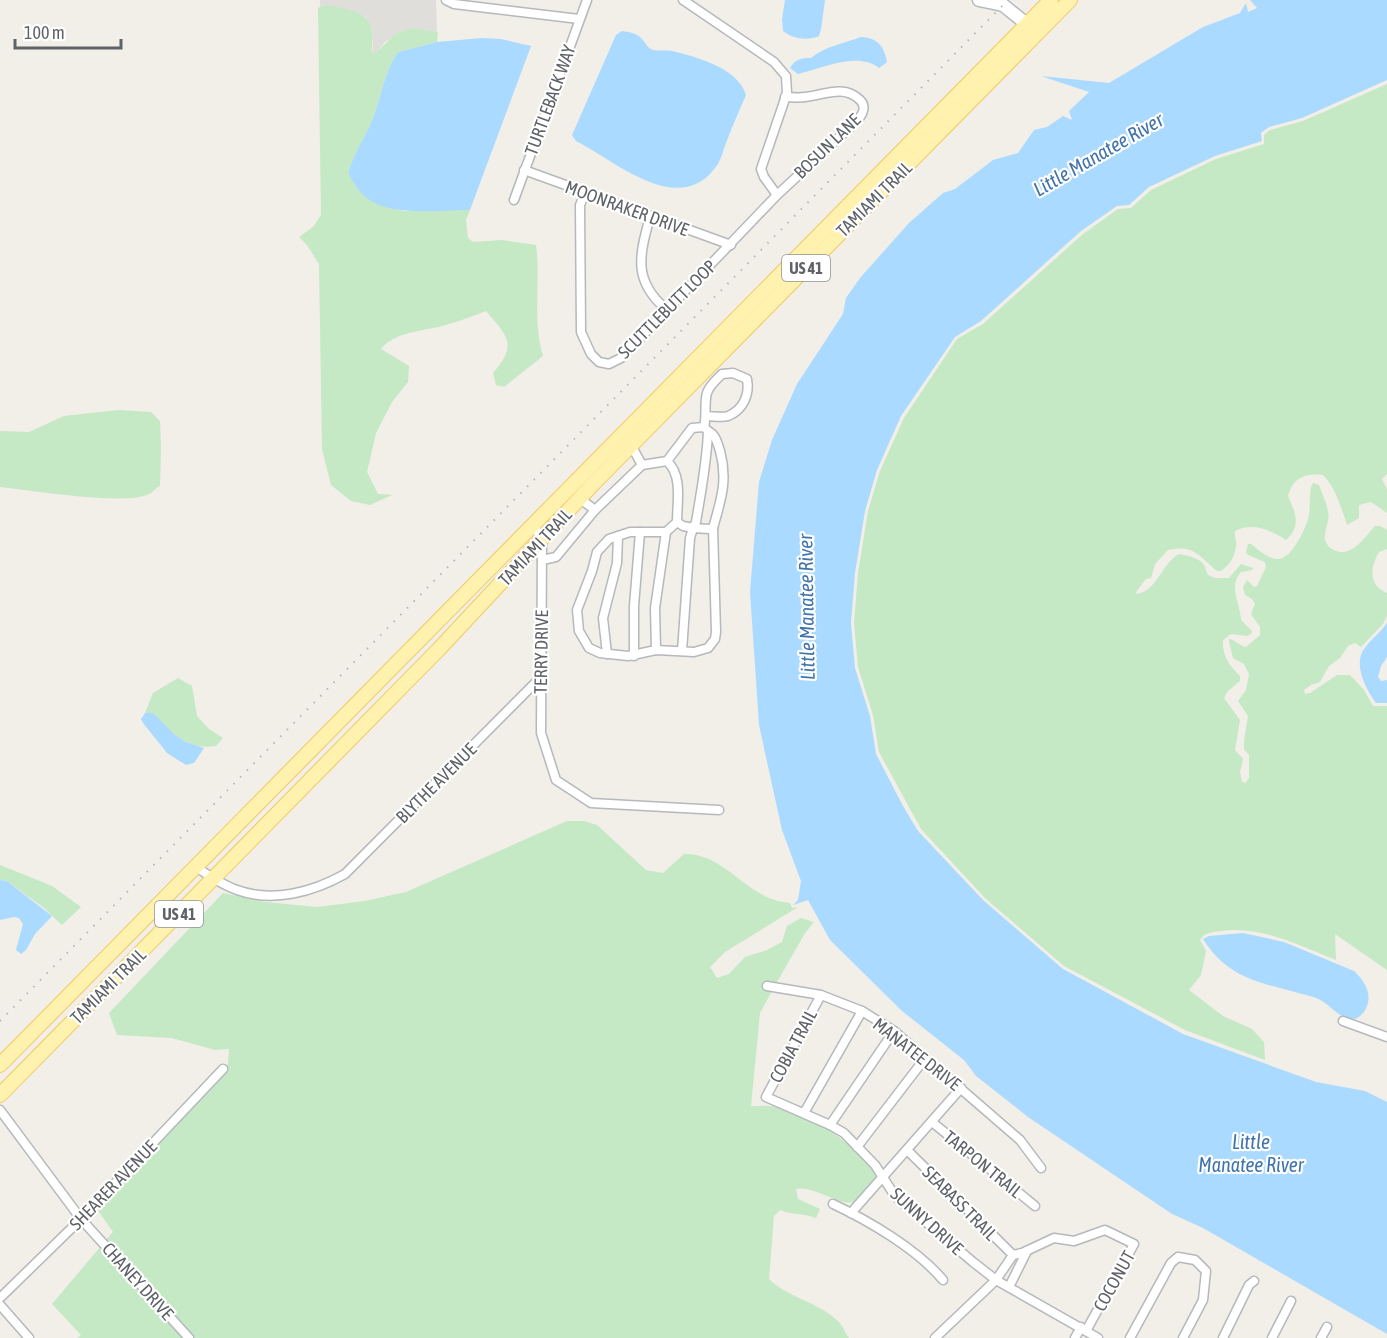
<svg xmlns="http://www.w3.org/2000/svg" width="1387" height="1338" font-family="'Asap Condensed',sans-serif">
<rect width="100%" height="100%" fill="#f1efe8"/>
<!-- industrial -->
<polygon fill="#e0deda" points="320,0 436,0 437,32 412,28 385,42 373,56 372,29 366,17 324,5 320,7"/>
<!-- green -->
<g fill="#c5e8c5">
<path d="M324,5C340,8 370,9 372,31C373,39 371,47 373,55L397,33L412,28L438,32L437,42L398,52C384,72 382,95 373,118C366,137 354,153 348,173L368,199L403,211L470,210L466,220L468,238L473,242L502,240L536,245C541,281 532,321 543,356L504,387L496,385L493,373C518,344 508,337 486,311C471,317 457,322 442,326C423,331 394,332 381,349L409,366L408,382L392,402L376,433L367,472L378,494L392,495L370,505L351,501L331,485L322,449L319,264L307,245L299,237L313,227L321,215L318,8Z"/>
<path d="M1387,84V474L1382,479L1387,489V513L1371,502L1359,505V518L1347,525C1341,508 1336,488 1323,475C1305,473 1293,478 1288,496C1294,511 1303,525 1286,540C1272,530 1251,522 1235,531C1234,537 1237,540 1236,546C1235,556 1230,565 1221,571H1217C1199,556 1194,544 1168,550L1155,564L1151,578L1146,579L1136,592L1137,594C1158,590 1161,564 1179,554C1186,555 1200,558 1204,565C1206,568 1206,572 1208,575L1215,578H1229L1241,564L1253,568L1252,570L1241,572C1228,588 1240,601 1241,620L1252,631V633L1247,636L1231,634L1223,640C1222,656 1229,665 1240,676V681L1227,692L1224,698L1240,720L1235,750L1243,759L1240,772L1242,782L1245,783L1249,778V755L1244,749V741L1248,716L1238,701L1246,690L1249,674L1244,664L1233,658L1229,641V639C1236,640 1239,646 1246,647L1260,635V627L1251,614L1255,604L1252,599L1245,595L1243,587L1247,580L1254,587L1257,586L1266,567L1265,562L1248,555L1246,552L1248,544H1251C1258,549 1269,560 1279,559C1292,558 1307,527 1309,515C1311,506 1308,490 1313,483L1319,485C1322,494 1327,503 1328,512C1330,521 1324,530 1325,540C1327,545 1329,548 1334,550C1351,559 1365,537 1375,526H1380L1387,530V549L1379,552C1370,567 1368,585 1387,593V616L1383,624L1361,647L1355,643L1348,646L1340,658L1329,666L1320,682L1311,685L1304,690L1305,694L1310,693L1337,675H1350L1364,690L1373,706H1387V970L1335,934L1336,960C1298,945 1261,925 1220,931C1212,932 1204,933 1200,940L1206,951L1201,975L1189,990L1223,1016L1252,1029L1264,1042L1265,1060L1185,1030L1064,966L985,898L921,829L879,752L873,715L858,667L854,623L858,573L868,511L880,471L904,418L957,339L983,324L1083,234L1118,209L1131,208L1151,190L1216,159L1264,144V135L1270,130L1303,121Z"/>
<path d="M118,410L151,412L160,421L161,449L160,486C156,488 153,492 149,494C127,506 28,490 0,487V431L29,432L64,416Z"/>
<path d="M178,678L192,686L197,716L209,729L223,738L216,746C189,751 169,732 153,713H145L153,693Z"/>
<path d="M567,821H584L597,825L646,870L663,873L684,854C720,853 740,887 772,899C777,901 784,902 790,903L792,908L798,907L725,952L710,967L717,978L729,974L745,957L767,950L782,942L787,926L801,918L814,922L805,933L776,984L763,982V990L772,991L760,1013L751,1106C757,1107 764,1105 770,1106C805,1111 855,1143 875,1172L876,1179C870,1185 863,1196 856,1201C843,1209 815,1185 796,1189L798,1199L820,1209L816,1218C803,1213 792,1215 780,1210L774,1216L769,1279C788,1298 819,1302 839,1322C843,1326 845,1333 849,1338H194L106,1240L113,1232L95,1206L228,1064L229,1049L215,1050L172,1038L117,1035L109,1013L223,893L265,902L317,907L365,901L406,892Z"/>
<polygon points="0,865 52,886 81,907 62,925 44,908 7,881 0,880"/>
<polygon points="101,1246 184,1338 77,1338 81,1335 52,1304"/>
</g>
<!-- water -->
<g fill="#aadaff">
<path d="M785,0H825L821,29L819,36C807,41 793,39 783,31L782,19Z"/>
<polygon points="1250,0 1387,0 1387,80 1302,118 1269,127 1261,133 1262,141 1215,156 1149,187 1129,205 1117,206 1081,231 981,321 955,337 901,416 877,470 865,511 855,573 851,623 855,668 870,716 876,754 903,806 918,831 983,900 1063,969 1183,1034 1316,1082 1365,1091 1387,1102 1387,1334 1203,1228 1172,1214 1028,1117 976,1076 964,1060 902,1011 830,940 808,900 793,905 798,900 801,881 782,830 759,725 750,592 759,482 772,440 797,384 843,314 846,298 860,278 909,223 943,193 955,189 993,160 1018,153 1034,130 1047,127 1063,116 1072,120 1069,111 1089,92 1041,76 1109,83 1203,27 1240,13 1246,3 1248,12 1257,8"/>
<path d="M622,31C629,32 635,33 640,37C645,41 647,48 653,50C659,51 666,50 672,51C697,57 738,68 746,95C739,111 732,127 726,143C723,151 721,161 715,168C678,218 614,160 576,141L572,135L616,35Z"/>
<path d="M861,37C878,38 884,46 887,62L879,68C857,51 821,69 798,74L790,68C795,59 801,58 811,58C823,47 845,43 861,37Z"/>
<path d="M482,38L501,39L531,46L470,210C441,210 393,217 368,199C359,193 353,182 348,173C354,153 366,136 373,118C382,95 384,72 398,52L437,42Z"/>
<path d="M1387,623V657L1381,666L1378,677L1381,681L1387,680V703H1376C1366,689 1353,665 1364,649C1371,639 1381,632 1387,623Z"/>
<polygon points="145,713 153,713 175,735 186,742 204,748 194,763 186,765 167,753 143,723 141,719"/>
<polygon points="0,880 7,881 52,916 35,934 26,950 21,954 16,950 23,924 19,918 14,917 0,920"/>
<path d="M1243,933L1284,942L1354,971C1366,982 1374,997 1364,1012C1361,1015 1358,1019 1353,1019C1340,1019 1332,1007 1322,1001C1314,996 1301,994 1291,991C1253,981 1226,975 1203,939L1209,936Z"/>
</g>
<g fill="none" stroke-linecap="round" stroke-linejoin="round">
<defs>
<g id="street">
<polyline points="446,0 454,4 579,19"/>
<polyline points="683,0 774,62 786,76 787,93 761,169 764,177 777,195"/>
<polyline points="524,170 731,245"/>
<path d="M585,193L580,205L581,332L591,354L599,362L609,364L621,358L777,195L857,121C863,114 867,107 860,100C844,84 824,95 805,97C798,98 792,97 785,97"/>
<polyline points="514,200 587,0"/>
<path d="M650,217C639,256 633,281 666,309"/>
<path d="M704,427C707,416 704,403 707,393C709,386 717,379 722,374L733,373L747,379C750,395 743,410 728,416C722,418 713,416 707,416"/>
<path d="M631,445L642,465L667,461C683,476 677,502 677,522L683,526L693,528L696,522C701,492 707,462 708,431L704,427L692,428L667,461"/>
<polyline points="579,498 595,510 642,465"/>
<polyline points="677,522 666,532 630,532 609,539 597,552 592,571 577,610 579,631 589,648 600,653 628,656 656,650 694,652 708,648 715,639 716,632 713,528"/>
<polyline points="533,526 542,538 541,733 556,780 591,803 719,810"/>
<polyline points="542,560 556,557 595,510"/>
<polyline points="656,650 655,608 666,532"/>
<path d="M682,651L690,538L693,528L709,529L713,528C721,500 728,480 720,451C717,442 716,435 708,431"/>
<polyline points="607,654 603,618 617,563 618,536"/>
<polyline points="634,656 634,606 640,532"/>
<path d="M196,867C208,875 222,885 237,890C273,903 313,892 345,874L541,677"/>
<polyline points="767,986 821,995 862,1011 894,1031 1020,1140 1041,1168"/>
<polyline points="821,995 766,1097 830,1125 844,1133 875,1165 895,1196 973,1262 996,1280 1098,1338"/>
<polyline points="1343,1021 1387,1037"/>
<polyline points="0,1110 81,1219 189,1338"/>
<polyline points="804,1113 862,1011"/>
<polyline points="932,1122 1035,1206"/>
<polyline points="830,1125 894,1031"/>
<polyline points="857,1147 926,1057"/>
<polyline points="907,1150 1013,1255"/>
<path d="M833,1204C869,1221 917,1249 943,1280"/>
<polyline points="851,1213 961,1088"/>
<polyline points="1009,1287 1027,1251"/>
<polyline points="0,1298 81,1219 223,1069"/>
<polyline points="0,1305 29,1338"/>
<polyline points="935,1338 996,1280 1013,1255 1022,1253 1054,1238 1074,1241 1105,1230 1134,1244 1086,1331"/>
<polyline points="1075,1338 1081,1327"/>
<polyline points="1130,1338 1171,1263 1178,1257 1195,1260 1206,1271 1203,1300 1183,1338"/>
<polyline points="1223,1338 1249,1285 1254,1281"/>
<polyline points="1272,1338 1291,1301"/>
<polyline points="1321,1338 1327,1327"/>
</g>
<polyline id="secondary" points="979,0 1003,5 1034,30"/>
<g id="primary">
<polyline points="0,1065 1051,0"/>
<polyline points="0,1095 439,649 594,483 1070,0"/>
</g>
</defs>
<!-- street casing -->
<use href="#street" stroke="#b5b8bc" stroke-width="11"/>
<!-- secondary casing -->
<use href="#secondary" stroke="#b6babf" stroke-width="15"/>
<!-- primary casing -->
<use href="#primary" stroke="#f2c960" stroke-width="16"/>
<!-- street -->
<use href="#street" stroke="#fff" stroke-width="8"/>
<!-- secondary -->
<use href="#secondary" stroke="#fff" stroke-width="12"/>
<!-- primary -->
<use href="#primary" stroke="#fff2af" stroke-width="14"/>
<!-- rail -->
<path stroke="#b6b7b8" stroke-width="2" stroke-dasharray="1.5 8" stroke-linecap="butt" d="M0,1021C336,680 672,340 1008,0"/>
</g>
<g text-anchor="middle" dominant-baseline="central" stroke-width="4.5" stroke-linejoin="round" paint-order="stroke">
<!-- shield labels -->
<g fill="#fff" stroke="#8f9295" stroke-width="1.5">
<rect x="782" y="255" width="48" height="26" rx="4.5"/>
<rect x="155" y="901" width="48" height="26" rx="4.5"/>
</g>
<g font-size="16" font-weight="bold" fill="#5f6368">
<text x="806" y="268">US 41</text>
<text x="179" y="914">US 41</text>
</g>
<!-- street labels -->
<g font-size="18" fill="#5f6368" stroke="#fff">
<text transform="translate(550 100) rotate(-70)">TURTLEBACK WAY</text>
<text transform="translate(827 146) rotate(-44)">BOSUN LANE</text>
<text transform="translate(874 199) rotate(-45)">TAMIAMI TRAIL</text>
<text transform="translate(627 208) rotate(20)">MOONRAKER DRIVE</text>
<text transform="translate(667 309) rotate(-45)">SCUTTLEBUTT LOOP</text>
<text transform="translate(535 547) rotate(-47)">TAMIAMI TRAIL</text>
<text transform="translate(541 652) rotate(-89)">TERRY DRIVE</text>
<text transform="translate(436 783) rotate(-45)">BLYTHE AVENUE</text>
<text transform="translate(108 986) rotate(-45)">TAMIAMI TRAIL</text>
<text transform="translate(793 1046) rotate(-62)">COBIA TRAIL</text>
<text transform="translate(917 1054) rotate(38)">MANATEE DRIVE</text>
<text transform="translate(983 1164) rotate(39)">TARPON TRAIL</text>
<text transform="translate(113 1185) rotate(-46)">SHEARER AVENUE</text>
<text transform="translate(960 1203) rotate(45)">SEABASS TRAIL</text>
<text transform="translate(927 1221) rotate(42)">SUNNY DRIVE</text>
<text transform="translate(138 1281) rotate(48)">CHANEY DRIVE</text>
<text transform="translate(1114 1281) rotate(-61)">COCONUT</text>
</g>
<!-- water labels -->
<g font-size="20" font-style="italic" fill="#4174aa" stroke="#fff">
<text transform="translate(1098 154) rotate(-30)">Little Manatee River</text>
<text transform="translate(806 607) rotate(-91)">Little Manatee River</text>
<text x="1251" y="1141">Little<tspan x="1251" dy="23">Manatee River</tspan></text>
</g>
</g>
<!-- scale -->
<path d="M15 39v9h106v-9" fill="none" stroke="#5f6368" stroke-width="3"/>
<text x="24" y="39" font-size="18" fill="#5f6368" stroke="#ffffff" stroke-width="4.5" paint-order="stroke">100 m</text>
</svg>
